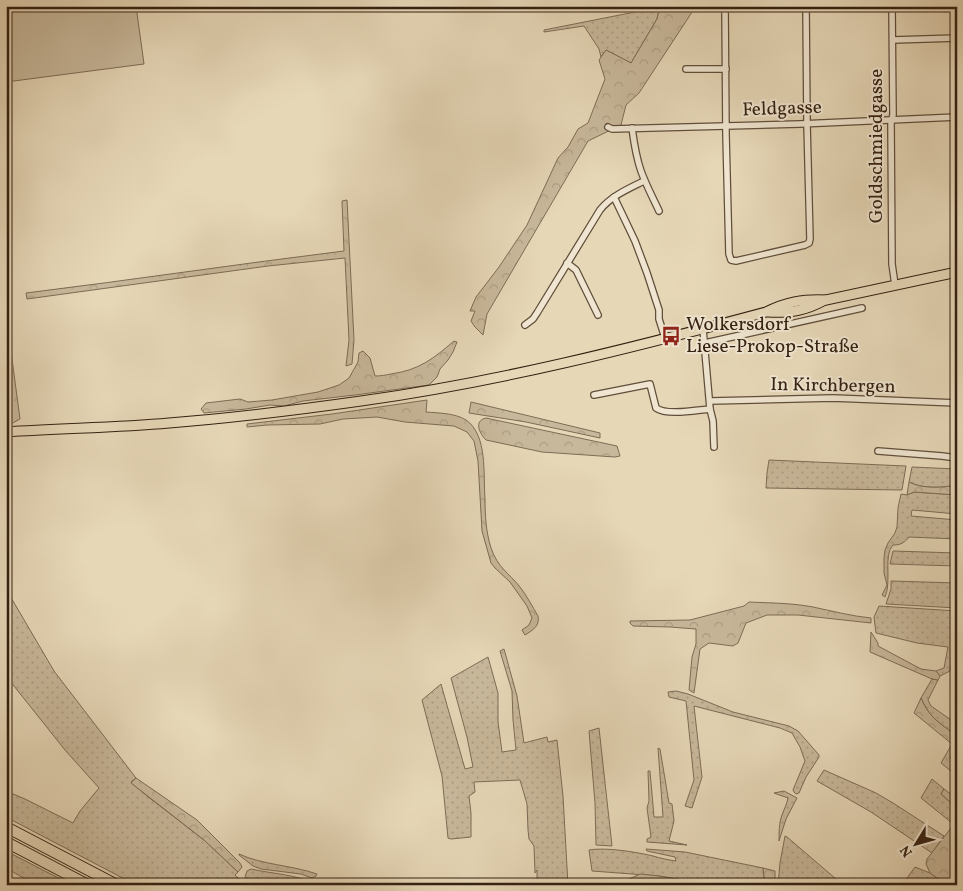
<svg xmlns="http://www.w3.org/2000/svg" width="963" height="891" font-family="Vollkorn,serif">
<defs>
<pattern id="grass-dots" width="8" height="8" patternUnits="userSpaceOnUse" patternTransform="scale(1.25)"><rect width="8" height="8" fill="#c8b89b"/><path d="M2 2h.1M6 6h.1" fill="none" stroke="#ac9e84" stroke-width="1.8" stroke-linecap="round"/></pattern>
<pattern id="forest-crowns" width="20" height="18" patternUnits="userSpaceOnUse" patternTransform="scale(1.25)"><rect width="20" height="18" fill="#c8b89b"/><path d="M2 6a3 3 0 1 1 6 0M12 15a3 3 0 1 1 6 0" fill="none" stroke="#ac9e84"/></pattern>
</defs>
<rect width="100%" height="100%" fill="#e6d7b7"/>
<filter id="stains"><feTurbulence type="fractalNoise" baseFrequency=".004" numOctaves="4"/><feColorMatrix values="0 0 0 0 .2 0 0 0 0 .09 0 0 0 0 .02 0 0 0 .5 -.17"/></filter>
<radialGradient id="worn" r=".72"><stop offset=".6" stop-color="#630" stop-opacity="0"/><stop offset="1" stop-color="#630" stop-opacity=".3"/></radialGradient>
<!-- grass -->
<g fill="url(#grass-dots)" stroke="#7e6c56">
<polygon points="655,6 660,6 657,19 631,63 606,50 601,57 599,49 584,26 544,32 544,30 655,8"/>
<polygon points="769,460 906,466 902,490 766,488 767,473"/>
<path d="M912,467L957,469V485C942,488 922,489 909,482Z"/>
<path d="M914,492L957,495V514L912,510L911,516L957,520V539L909,537C904,543 901,545 893,545C883,555 892,582 885,597L882,595L887,585L884,573V558L885,550L888,543L895,533L897,527L898,508L901,494L907,495Z"/>
<polygon points="893,551 957,553 957,566 890,564"/>
<polygon points="891,581 957,583 957,608 886,604 891,589"/>
<polygon points="6,589 54,671 136,778 131,782 147,796 204,840 238,872 235,875 246,885 136,885 6,817 6,791 25,799 73,823 80,811 99,788 65,750 6,676"/>
<polygon points="879,606 957,611 957,648 954,648 950,671 940,676 936,671 944,668 948,647 917,643 876,633 874,617"/>
<polygon points="504,649 517,696 524,743 547,737 548,742 557,740 563,796 568,885 537,885 537,870 535,873 534,846 529,839 528,830 527,804 520,780 474,782 475,792 469,796 471,813 471,837 451,839 448,838 442,776 422,700 441,684 465,769 473,767 467,737 451,678 488,657 498,693 498,722 502,752 516,750 513,720 512,691 500,651"/>
<path d="M932,679L938,680L928,700L931,706L957,724V736C940,723 930,719 921,698Z"/>
<polygon points="676,691 688,694 733,712 789,726 798,731 819,755 819,757 806,777 799,793 796,794 794,792 793,790 805,761 800,747 792,733 780,728 694,706 702,777 692,808 685,806 694,780 686,701 669,697 668,692"/>
<polygon points="599,728 612,846 596,845 595,803 589,731"/>
<polygon points="658,748 660,749 669,803 672,804 674,821 669,841 687,845 647,842 647,839 651,837 647,808 649,801 648,771 650,771 654,817 663,817"/>
<polygon points="824,770 876,793 893,803 944,836 932,853 871,812 817,781"/>
<polygon points="932,779 944,789 941,794 957,808 957,827 921,798"/>
<path d="M784,791L797,798L786,819L779,841C779,832 779,823 782,815C784,809 787,804 788,798L774,793Z"/>
<polygon points="785,836 787,837 843,885 778,885 780,863"/>
<path d="M646,849L685,852L763,868L765,885H682V880L659,876L592,871L589,850C606,847 636,852 653,856C660,858 668,860 676,861L675,857L647,851Z"/>
<polygon points="6,851 72,885 36,885 6,868"/>
<path d="M239,854C263,865 291,865 317,874L316,876L312,878L301,874L261,869L253,866L239,855Z"/>
<polygon points="915,867 930,873 947,885 902,885"/>
<path d="M251,869C273,874 296,874 317,885H252L245,877L247,871Z"/>
</g>
<!-- forest -->
<g fill="url(#forest-crowns)" stroke="#7e6c56">
<polygon points="660,6 696,6 639,93 626,105 621,125 588,141 487,314 483,335 475,327 471,321 475,311 470,311 476,297 499,267 527,225 558,158 568,147 578,129 588,123 605,79 599,60 606,50 631,63 657,19"/>
<path d="M347,200L354,340L352,364L346,366L349,340L345,258L268,266L27,299L26,293C132,280 238,264 344,251L342,201Z"/>
<polygon points="6,314 20,419 11,424 6,424"/>
<path d="M454,341L457,342L453,352L448,360L440,369L437,377L429,385L355,395L303,401L284,406L270,405L246,409L204,413L201,409L206,403L240,399L248,402L272,400L318,392L339,385L349,378L358,362L359,353L363,351L370,358L375,376C381,376 386,375 391,374C419,370 433,359 454,341Z"/>
<path d="M427,400L426,412C438,413 455,413 466,420C488,435 483,475 485,499C485,515 486,532 491,548C498,568 508,572 520,587C527,596 532,606 538,616C540,626 533,630 525,635L522,630L529,625L532,618L527,606L510,582L495,568L491,563L482,531L478,461L474,441L467,432L454,426L405,422L377,417L343,419L320,424L267,425L247,427V424L332,414Z"/>
<polygon points="471,402 600,433 600,438 526,422 469,413"/>
<path d="M486,418L617,446L620,456L615,457L542,452L486,440C480,434 473,421 486,418Z"/>
<path d="M909,482C922,489 942,488 957,485V495L914,492L907,495Z"/>
<path d="M749,602C770,603 792,603 813,607C832,611 851,616 871,618V623L798,615H767L746,623L738,643L733,646L709,643L700,649L694,693L689,690L692,657L696,644V629L670,627L633,626L630,623V621L690,620L744,606Z"/>
<polygon points="871,632 878,643 878,646 921,669 936,671 940,676 938,680 932,679 870,652"/>
<path d="M921,698C930,719 940,723 957,736V747H955L950,758L957,764V776L941,763L952,744L914,713Z"/>
<polygon points="136,778 197,820 240,863 242,867 238,872 204,840 131,783"/>
<polygon points="944,789 957,799 957,808 941,794"/>
<polygon points="951,828 957,833 957,885 947,885 930,873 926,864 927,859"/>
<polygon points="763,868 775,871 775,885 765,885"/>
<polygon points="640,874 659,876 682,880 682,885 627,885 627,880"/>
</g>
<!-- pitch -->
<polygon fill="#c8b89b" stroke="#7e6c56" points="6,6 136,6 144,64 6,82"/>
<g fill="none" stroke-linecap="round" stroke-linejoin="round">
<defs>
<g id="minor">
<polyline points="725,6 726,135 729,254 731,260 736,261 805,245 809,243 810,239 807,124 806,6"/>
<polyline points="892,6 893,115 891,123 892,264 895,285"/>
<polyline points="893,40 957,38"/>
<polyline points="686,69 726,69"/>
<polyline points="608,127 612,129 800,124 957,117"/>
<path d="M632,128C634,143 636,157 641,171C646,185 653,198 659,211"/>
<polyline points="614,197 635,241 647,273 659,310 659,319 665,338"/>
<polyline points="567,263 576,270 598,315"/>
<path d="M525,325L533,319L537,313L600,210C611,196 628,189 644,181"/>
<polyline points="703,329 710,409 713,421 714,447"/>
<polyline points="705,343 862,308"/>
<path d="M594,395L650,384L656,408C667,416 697,410 710,409"/>
<polyline points="710,401 833,398 957,403"/>
<polyline points="878,451 942,456 957,458"/>
</g>
<g id="primary">
<path d="M768,312C791,313 805,311 825,300"/>
<path d="M6,432C60,428 115,428 169,423C233,418 297,410 361,401C498,382 632,348 766,312C786,302 802,299 826,300L957,272"/>
</g>
<g id="motorway">
<polyline points="6,827 117,885"/>
<polyline points="6,842 88,885"/>
</g>
</defs>
<!-- minor casing -->
<use href="#minor" stroke="#604e3b" stroke-width="8"/>
<!-- primary casing -->
<use href="#primary" stroke="#342012" stroke-width="11"/>
<!-- motorway casing -->
<use href="#motorway" stroke="#342012" stroke-width="12"/>
<!-- minor -->
<use href="#minor" stroke="#efe5d0" stroke-width="5.5"/>
<!-- primary -->
<use href="#primary" stroke="#e6d7b7" stroke-width="9"/>
<!-- motorway -->
<use href="#motorway" stroke="#e6d7b7" stroke-width="10"/>
</g>
<!-- icons -->
<defs>
<symbol id="bus-bare" viewBox="-9 -9 18 18"><path d="M-5-6H5V4H4V6H2V4H-2V6H-4V4H-5ZM-3.5-4V0h7V-4ZM-3.5 1.2v1.5H-2V1.2ZM2 1.2v1.5H3.5V1.2Z" fill="#8f2418" stroke="#efe5d0" stroke-width="2.5" paint-order="stroke"/></symbol>
</defs>
<g fill-rule="evenodd">
<use href="#bus-bare" x="657" y="322" width="28" height="28"/>
</g>
<g text-anchor="middle" dominant-baseline="central" stroke-width="4" stroke-linejoin="round" paint-order="stroke">
<!-- street labels -->
<g font-size="19" fill="#342012" stroke="#efe5d0">
<text transform="translate(782 109) rotate(-2)">Feldgasse</text>
<text transform="translate(877 146) rotate(-90)">Goldschmiedgasse</text>
<text transform="translate(833 386) rotate(1)">In Kirchbergen</text>
</g>
<!-- poi labels -->
<g font-size="19" fill="#342012" stroke="#efe5d0" text-anchor="start">
<text x="686" y="325">Wolkersdorf<tspan x="686" dy="22">Liese-Prokop-Straße</tspan></text>
</g>
</g>
<!-- margin -->
<rect width="963" height="891" fill="none" stroke="#e6d7b7" stroke-width="25"/>
<rect x="8" y="8" width="948" height="876" fill="none" stroke="#342012" stroke-width="2.5"/>
<rect x="12" y="12" width="938" height="866" fill="none" stroke="#342012"/>
<!-- north arrow -->
<g transform="translate(916 844) rotate(233)" stroke="#efe5d0" stroke-width="4" paint-order="stroke">
<path d="M0-4L9 19L0 12L-9 19Z" fill="#342012"/>
<text y="-8" font-size="14" font-weight="bold" text-anchor="middle" fill="#342012">N</text>
</g>
<rect width="100%" height="100%" filter="url(#stains)"/>
<rect width="100%" height="100%" fill="url(#worn)"/>
</svg>
